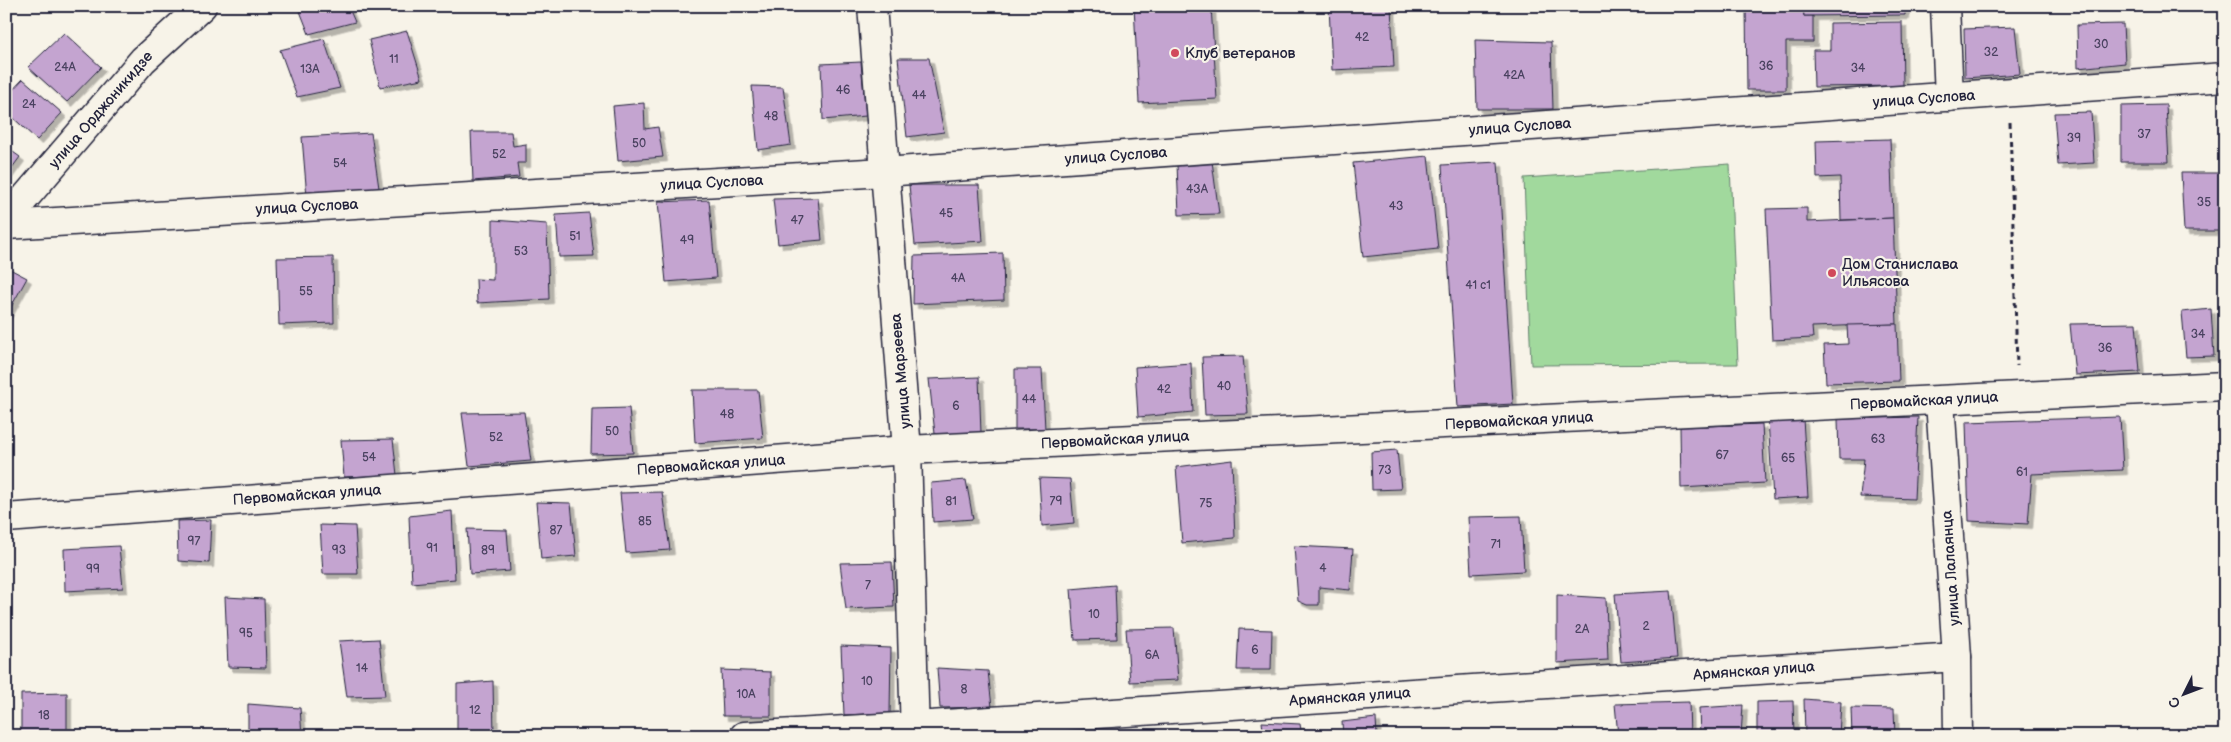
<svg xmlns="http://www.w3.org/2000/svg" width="2231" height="742" font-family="'Balsamiq Sans',sans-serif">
<defs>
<filter id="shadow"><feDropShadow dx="4.5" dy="4.5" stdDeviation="0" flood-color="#0004"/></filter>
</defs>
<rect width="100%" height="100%" fill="#f7f3e8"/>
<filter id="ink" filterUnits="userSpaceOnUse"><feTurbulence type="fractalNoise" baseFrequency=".02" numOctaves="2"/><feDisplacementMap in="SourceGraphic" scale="10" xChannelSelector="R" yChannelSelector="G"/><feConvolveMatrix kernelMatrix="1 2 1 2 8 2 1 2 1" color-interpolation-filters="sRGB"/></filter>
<g filter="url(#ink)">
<!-- green -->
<polygon fill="#a1d99d" stroke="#627e6c" points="1730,164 1738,364 1531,365 1524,178"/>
<!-- building -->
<g fill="#c4a4d0" stroke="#22223b" filter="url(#shadow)">
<polygon points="298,6 348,6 355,22 309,34"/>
<polygon points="1134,6 1211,6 1217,99 1139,103"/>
<polygon points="1329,6 1391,6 1394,67 1332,70"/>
<polygon points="1746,6 1803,6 1804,16 1813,16 1813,42 1786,42 1786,90 1747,90"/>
<polygon points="1803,6 1905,6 1905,15 1804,16"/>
<polygon points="1902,22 1903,86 1814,87 1813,50 1830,50 1830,23"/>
<polygon points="2123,24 2125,63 2078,68 2077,25"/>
<polygon points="2015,27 2020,74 1965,78 1964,29"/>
<polygon points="407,31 422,79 380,87 369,40"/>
<polygon points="64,33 101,67 67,102 28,67"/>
<polygon points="324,39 340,88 297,97 280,50"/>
<polygon points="1475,40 1551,42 1553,109 1477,109"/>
<polygon points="898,58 929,58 944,132 907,137"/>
<polygon points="861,62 866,116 823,120 821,64"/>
<polygon points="23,79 62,113 37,140 6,111 6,97"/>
<polygon points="752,86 783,87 791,145 758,150"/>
<polygon points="644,103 645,129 658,127 663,157 618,161 613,106"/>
<polygon points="2166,105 2169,162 2121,162 2121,106"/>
<polygon points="2091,112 2094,163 2058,165 2054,113"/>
<polygon points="471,132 511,132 513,146 526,144 526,163 517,163 519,177 473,181"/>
<polygon points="371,133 379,188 307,197 302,137"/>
<polygon points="1890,139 1893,218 1841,220 1840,177 1817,178 1816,141"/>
<polygon points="6,147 20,157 6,176"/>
<polygon points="1428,156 1438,249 1363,257 1353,163"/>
<polygon points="1212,161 1219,214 1179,215 1177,164"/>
<polygon points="1498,162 1513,404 1458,407 1442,165"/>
<polygon points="2181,173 2225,173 2225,231 2184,231"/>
<polygon points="909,185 979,185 983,241 915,245"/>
<polygon points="818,198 822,240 778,244 773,199"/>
<polygon points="709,200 716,278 666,282 658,202"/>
<polygon points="1807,208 1807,222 1893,218 1897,324 1812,327 1813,338 1772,340 1766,209"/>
<polygon points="589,213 594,256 559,257 556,215"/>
<polygon points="493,220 547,224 549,299 477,303 476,279 493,280"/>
<polygon points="1003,253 1004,300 913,304 914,256"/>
<polygon points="333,257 334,323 279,325 277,258"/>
<polygon points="6,267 27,278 6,316"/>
<polygon points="2211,309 2214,356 2186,357 2182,312"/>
<polygon points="2136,323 2140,372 2075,375 2070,324"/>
<polygon points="1897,324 1899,381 1826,383 1824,345 1848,344 1847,325"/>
<polygon points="1243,356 1248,414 1205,415 1202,357"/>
<polygon points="1191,363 1193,412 1138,417 1135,367"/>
<polygon points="1015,369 1042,369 1045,429 1015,429"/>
<polygon points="979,377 981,433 935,434 929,379"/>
<polygon points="692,390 758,390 763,438 695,443"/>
<polygon points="629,408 633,453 591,454 592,409"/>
<polygon points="524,412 531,461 469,466 462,413"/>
<polygon points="1918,417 1914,499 1860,497 1864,459 1839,459 1838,419"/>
<polygon points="2120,417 2123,470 2032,474 2028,524 1969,521 1966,422"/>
<polygon points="1768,419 1803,419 1808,497 1773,499"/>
<polygon points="1762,424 1765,483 1681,488 1680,427"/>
<polygon points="393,439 397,475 344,477 341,440"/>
<polygon points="1397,450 1401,489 1372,490 1371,452"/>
<polygon points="1232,460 1235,538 1182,543 1176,467"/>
<polygon points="1039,478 1070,479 1074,523 1042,526"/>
<polygon points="966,480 973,519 933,522 931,483"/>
<polygon points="662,492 670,550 626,553 620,493"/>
<polygon points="536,502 571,503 576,556 541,559"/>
<polygon points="452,511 455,579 412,583 409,516"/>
<polygon points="1521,516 1524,571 1471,574 1468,517"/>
<polygon points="211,520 209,563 178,561 177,521"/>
<polygon points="320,525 355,526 358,574 323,574"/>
<polygon points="467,529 507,530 510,571 470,574"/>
<polygon points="119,546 123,588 65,591 64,549"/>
<polygon points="1294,546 1353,549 1350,590 1319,587 1319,605 1307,605 1298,601"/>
<polygon points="892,562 894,607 846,609 840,563"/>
<polygon points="1115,585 1117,639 1075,640 1071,589"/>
<polygon points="1671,591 1677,658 1621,662 1615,594"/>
<polygon points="1557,595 1606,598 1608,660 1557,663"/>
<polygon points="225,597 264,599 266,668 228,667"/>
<polygon points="1174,628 1178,680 1130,682 1126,629"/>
<polygon points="1239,629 1272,630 1271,670 1237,670"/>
<polygon points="379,639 385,696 347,697 339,641"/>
<polygon points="841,646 891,648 890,713 844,715"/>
<polygon points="937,668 988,671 992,707 940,708"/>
<polygon points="721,670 771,672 771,716 723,716"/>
<polygon points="493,681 494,736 457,736 457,684"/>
<polygon points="67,693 67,736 21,736 21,694"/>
<polygon points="1804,699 1841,702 1839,736 1805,736"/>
<polygon points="1793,701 1794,736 1757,736 1757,702"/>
<polygon points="1689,702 1690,736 1618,736 1615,704"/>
<polygon points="248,704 300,708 302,736 248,736"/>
<polygon points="1743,705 1741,736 1700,736 1699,708"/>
<polygon points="1851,708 1894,709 1895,736 1852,736"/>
<polygon points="1376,718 1377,736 1343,736 1342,722"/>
<polygon points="1262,722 1300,724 1302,736 1264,736"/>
<polygon points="1232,730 1233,736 1192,736 1191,731"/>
<polygon points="1166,733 1166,736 1120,736 1120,735"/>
</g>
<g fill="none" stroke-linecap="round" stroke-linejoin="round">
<defs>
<g id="minor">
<polyline points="872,6 907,450 915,736"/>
<polyline points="1945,6 1949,97"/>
<polyline points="6,220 143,60 202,6"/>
<polyline points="6,225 884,172 2225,77"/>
<polyline points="1940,401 1957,657 1958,736"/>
<polyline points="6,518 907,450 2225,386"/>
<polyline points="744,736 915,726 1957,657"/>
</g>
</defs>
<!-- minor casing -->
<use href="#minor" stroke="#22223b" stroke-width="31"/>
<!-- path -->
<polyline stroke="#22223b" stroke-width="3" stroke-dasharray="5 4" stroke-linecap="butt" points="2010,122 2017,366"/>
<!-- minor -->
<use href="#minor" stroke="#f7f3e8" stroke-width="28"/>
</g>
</g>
<!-- markers -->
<g fill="#d1495b" stroke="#f7f3e8" stroke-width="2">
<circle cx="1175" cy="53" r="5"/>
<circle cx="1832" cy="273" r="5"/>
</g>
<g text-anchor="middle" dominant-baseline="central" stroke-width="4.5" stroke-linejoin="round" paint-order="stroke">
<!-- number labels -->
<g font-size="12" fill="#4a4260">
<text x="1362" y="37">42</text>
<text x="2101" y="44">30</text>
<text x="1991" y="52">32</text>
<text x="394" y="59">11</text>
<text x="1766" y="66">36</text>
<text x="65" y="67">24А</text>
<text x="1858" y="68">34</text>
<text x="310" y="69">13А</text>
<text x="1514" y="75">42А</text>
<text x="843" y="90">46</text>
<text x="919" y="95">44</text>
<text x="29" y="104">24</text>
<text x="771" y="116">48</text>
<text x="2144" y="134">37</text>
<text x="2074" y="138">39</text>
<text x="639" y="143">50</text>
<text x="499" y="154">52</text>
<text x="340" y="163">54</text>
<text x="1197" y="189">43А</text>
<text x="2204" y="202">35</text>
<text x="1396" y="206">43</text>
<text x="946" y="213">45</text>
<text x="797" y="220">47</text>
<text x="575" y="236">51</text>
<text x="687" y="240">49</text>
<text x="521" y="251">53</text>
<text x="958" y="278">4А</text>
<text x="1478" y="285">41 с1</text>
<text x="306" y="291">55</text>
<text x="2198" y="334">34</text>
<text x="2105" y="348">36</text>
<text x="1224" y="386">40</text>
<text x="1164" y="389">42</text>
<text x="1029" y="399">44</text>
<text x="956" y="406">6</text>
<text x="727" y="414">48</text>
<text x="612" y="431">50</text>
<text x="496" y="437">52</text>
<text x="1878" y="439">63</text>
<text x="1722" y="455">67</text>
<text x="369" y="457">54</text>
<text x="1788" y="458">65</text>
<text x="1385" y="470">73</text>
<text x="2022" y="472">61</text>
<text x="951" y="501">81</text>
<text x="1056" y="501">79</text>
<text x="1206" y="503">75</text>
<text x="645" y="521">85</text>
<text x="556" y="530">87</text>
<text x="194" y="541">97</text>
<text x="1496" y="544">71</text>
<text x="432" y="548">91</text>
<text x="339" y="550">93</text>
<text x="488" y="550">89</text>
<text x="1323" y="568">4</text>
<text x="93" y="569">99</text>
<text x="868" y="585">7</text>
<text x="1094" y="614">10</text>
<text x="1646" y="626">2</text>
<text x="1582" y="629">2А</text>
<text x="246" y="633">95</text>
<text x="1255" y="650">6</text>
<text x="1152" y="655">6А</text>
<text x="362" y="668">14</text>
<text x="867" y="681">10</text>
<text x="964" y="689">8</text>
<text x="746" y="694">10А</text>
<text x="475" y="710">12</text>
<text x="44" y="715">18</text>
</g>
<!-- poi labels -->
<g font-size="15" fill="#22223b" stroke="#f7f3e8" text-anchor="start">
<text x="1185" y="53">Клуб ветеранов</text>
<text x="1842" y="264">Дом Станислава<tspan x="1842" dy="17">Ильясова</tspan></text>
</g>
<!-- street labels -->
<g font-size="15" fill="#22223b" stroke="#f7f3e8">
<text transform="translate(1924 99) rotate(-4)">улица Суслова</text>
<text transform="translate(101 110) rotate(-49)">улица Орджоникидзе</text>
<text transform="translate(1520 127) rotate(-4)">улица Суслова</text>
<text transform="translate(1116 156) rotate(-4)">улица Суслова</text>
<text transform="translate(712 183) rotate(-3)">улица Суслова</text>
<text transform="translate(307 207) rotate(-3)">улица Суслова</text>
<text transform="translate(901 371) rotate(-95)">улица Марзеева</text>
<text transform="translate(1924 401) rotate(-3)">Первомайская улица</text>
<text transform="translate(1519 421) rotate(-3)">Первомайская улица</text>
<text transform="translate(1115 440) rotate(-3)">Первомайская улица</text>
<text transform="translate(711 465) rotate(-4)">Первомайская улица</text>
<text transform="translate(307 495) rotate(-4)">Первомайская улица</text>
<text transform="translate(1951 568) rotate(-94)">улица Лалаянца</text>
<text transform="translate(1754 671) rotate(-4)">Армянская улица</text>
<text transform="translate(1350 697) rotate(-4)">Армянская улица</text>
</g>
</g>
<!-- margin -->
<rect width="2231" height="742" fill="none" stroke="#f7f3e8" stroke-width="25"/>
<rect x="12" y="12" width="2206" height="717" fill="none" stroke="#22223b" stroke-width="2" filter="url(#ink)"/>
<!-- north arrow -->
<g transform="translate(2184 694) rotate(228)" stroke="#f7f3e8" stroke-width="4" paint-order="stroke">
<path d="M0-4L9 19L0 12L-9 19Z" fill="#22223b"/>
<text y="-8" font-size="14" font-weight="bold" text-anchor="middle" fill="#22223b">С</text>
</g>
</svg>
